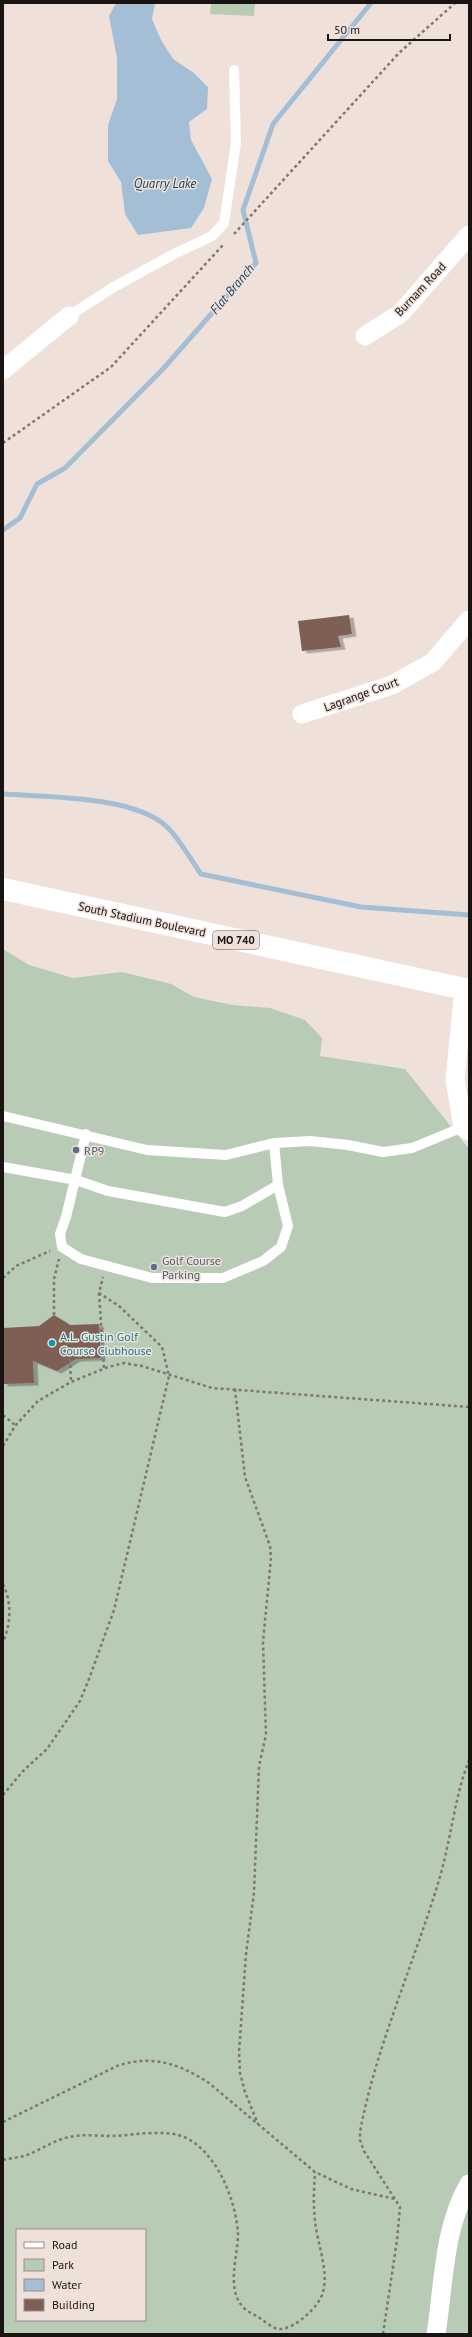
<svg xmlns="http://www.w3.org/2000/svg" width="472" height="2337" font-family="'PT Sans',sans-serif">
<defs>
<filter id="shadow"><feDropShadow dx="4.5" dy="2.5" stdDeviation="0" flood-color="#0004"/></filter>
</defs>
<rect width="100%" height="100%" fill="#efe0da"/>
<!-- green -->
<g fill="#b7cbb5" fill-rule="evenodd">
<polygon points="211,3 255,3 254,16 210,14"/>
<path d="M3,949L29,965L73,978L122,972L171,984L194,997L232,1005L270,1008L305,1020L322,1038L320,1056L405,1069L469,1149V2334H3ZM17,2230H145V2320H17Z"/>
</g>
<!-- water -->
<polygon fill="#a4bed6" points="116,3 155,3 152,19 161,40 173,59 194,73 208,87 207,109 189,122 191,140 212,179 204,208 191,228 138,235 125,214 121,182 108,161 108,125 117,99 117,58 109,16"/>
<g fill="none" stroke-linecap="round" stroke-linejoin="round">
<!-- stream -->
<g stroke="#a4bed6" stroke-width="5">
<polyline points="3,530 20,518 37,484 65,468 163,369 256,263 243,210 273,124 371,3"/>
<path d="M3,794C47,797 135,796 167,827C179,838 191,860 201,874L361,907L469,915"/>
</g>
</g>
<!-- building -->
<g fill="#7e5f53" filter="url(#shadow)">
<polygon points="349,615 352,634 338,636 341,647 302,651 298,621"/>
<polygon points="54,1315 70,1325 99,1324 101,1358 76,1359 57,1371 33,1361 34,1383 3,1384 3,1328 39,1326"/>
</g>
<g fill="none" stroke-linecap="round" stroke-linejoin="round">
<!-- path -->
<g stroke="#7f7672" stroke-width="2.5" stroke-dasharray="3 3" stroke-linecap="butt">
<polyline points="234,234 399,53 455,3"/>
<polyline points="3,443 111,367 223,245"/>
<polyline points="3,1278 16,1266 50,1251"/>
<polyline points="99,1293 104,1369"/>
<polyline points="54,1315 54,1279 59,1259"/>
<polyline points="70,1359 71,1382"/>
<polyline points="235,1389 245,1477 270,1546 271,1558 263,1642 266,1735 259,1766 254,1893 246,1954 239,2052 240,2073 245,2092 258,2124"/>
<polyline points="3,1415 15,1425"/>
<polyline points="3,1446 15,1426 38,1401 71,1382 108,1367 124,1363 142,1366 212,1388 469,1407"/>
<path d="M3,1584C12,1603 11,1623 3,1642"/>
<polyline points="3,1795 23,1771 47,1749 80,1701 89,1679 114,1610 169,1376 162,1347 119,1306 99,1293 103,1277"/>
<path d="M3,2122L117,2066C152,2054 180,2064 209,2083L315,2172L351,2189L395,2199"/>
<path d="M3,2160C10,2158 17,2158 24,2156C37,2152 49,2143 62,2139C79,2133 97,2136 113,2136C133,2135 154,2131 174,2134C213,2141 236,2198 238,2234C238,2257 225,2291 245,2309C249,2313 254,2314 258,2317C265,2321 271,2328 279,2329C294,2330 320,2306 323,2292C329,2270 317,2243 315,2221C313,2205 314,2188 315,2172"/>
<path d="M383,2334L397,2240L400,2207L364,2151L360,2140V2132C376,2046 414,1964 439,1880C451,1840 454,1799 469,1760"/>
</g>
<!-- lane -->
<g stroke="#fff" stroke-width="10">
<polyline points="69,316 112,288 174,254 212,236 224,223 236,143 234,70"/>
<polyline points="3,1116 147,1150 226,1155 274,1143 310,1141 348,1145 383,1152 412,1148 463,1127"/>
<polyline points="86,1134 66,1217 60,1234 62,1247 81,1259 152,1278 223,1278 263,1261 281,1247 288,1226 278,1185 274,1143"/>
<polyline points="3,1167 76,1180 108,1191 225,1212 242,1206 278,1185"/>
</g>
<!-- street -->
<g stroke="#fff" stroke-width="19">
<polyline points="365,336 401,313 469,235"/>
<polyline points="3,370 69,316"/>
<polyline points="302,714 392,685 433,662 469,620"/>
<polyline points="464,989 455,1079 463,1127 469,1131"/>
<path d="M436,2334C444,2284 443,2229 469,2184"/>
</g>
<!-- primary -->
<polyline stroke="#fff" stroke-width="22" points="3,889 469,990"/>
</g>
<!-- markers -->
<g fill="#5c6f8a" stroke="#efe0da" stroke-width="1.5">
<circle cx="76" cy="1150" r="4"/>
<circle cx="154" cy="1267" r="4"/>
</g>
<circle fill="#0f9aa8" stroke="#efe0da" stroke-width="1.5" cx="52" cy="1343" r="4"/>
<g text-anchor="middle" dominant-baseline="central" stroke-width="3" stroke-linejoin="round" paint-order="stroke">
<!-- shield labels -->
<rect fill="#efe0da" stroke="#59514e" stroke-width="1" x="213" y="931" width="46" height="18" rx="3"/>
<g font-size="11" font-weight="bold" fill="#191412">
<text x="236" y="940">MO 740</text>
</g>
<!-- street labels -->
<g font-size="12" fill="#191412" stroke="#efe0da">
<text transform="translate(420 289) rotate(-47)">Burnam Road</text>
<text transform="translate(361 694) rotate(-20)">Lagrange Court</text>
<text transform="translate(142 919) rotate(12)">South Stadium Boulevard</text>
</g>
<!-- service labels -->
<g font-size="12" fill="#4e5e75" stroke="#efe0da" text-anchor="start">
<text x="84" y="1150">RP9</text>
<text x="162" y="1260">Golf Course<tspan x="162" dy="14">Parking</tspan></text>
</g>
<!-- culture labels -->
<g font-size="12" fill="#0d838f" stroke="#efe0da" text-anchor="start">
<text x="60" y="1336">A.L. Gustin Golf<tspan x="60" dy="14">Course Clubhouse</tspan></text>
</g>
<!-- water labels -->
<g font-size="13" font-style="italic" fill="#133e5f" stroke="#efe0da">
<text x="165" y="183">Quarry Lake</text>
<text transform="translate(232 289) rotate(-50)">Flat Branch</text>
</g>
</g>
<!-- border -->
<rect width="472" height="2337" fill="none" stroke="#191412" stroke-width="8"/>
<!-- legend -->
<rect x="16" y="2229" width="130" height="92" fill="#efe0da" stroke="#998e8a"/>
<rect x="24" y="2242" width="20" height="6" fill="#ffffff" stroke="#998e8a"/>
<text x="52" y="2249" font-size="12" fill="#191412">Road</text>
<rect x="24" y="2259" width="20" height="12" fill="#b7cbb5" stroke="#998e8a"/>
<text x="52" y="2269" font-size="12" fill="#191412">Park</text>
<rect x="24" y="2279" width="20" height="12" fill="#a4bed6" stroke="#998e8a"/>
<text x="52" y="2289" font-size="12" fill="#191412">Water</text>
<rect x="24" y="2299" width="20" height="12" fill="#7e5f53" stroke="#998e8a"/>
<text x="52" y="2309" font-size="12" fill="#191412">Building</text>
<!-- scale -->
<path d="M328 34v6h122v-6" fill="none" stroke="#191412" stroke-width="2"/>
<text x="334" y="34" font-size="12" fill="#191412" stroke="#efe0da" stroke-width="3" paint-order="stroke">50 m</text>
</svg>
